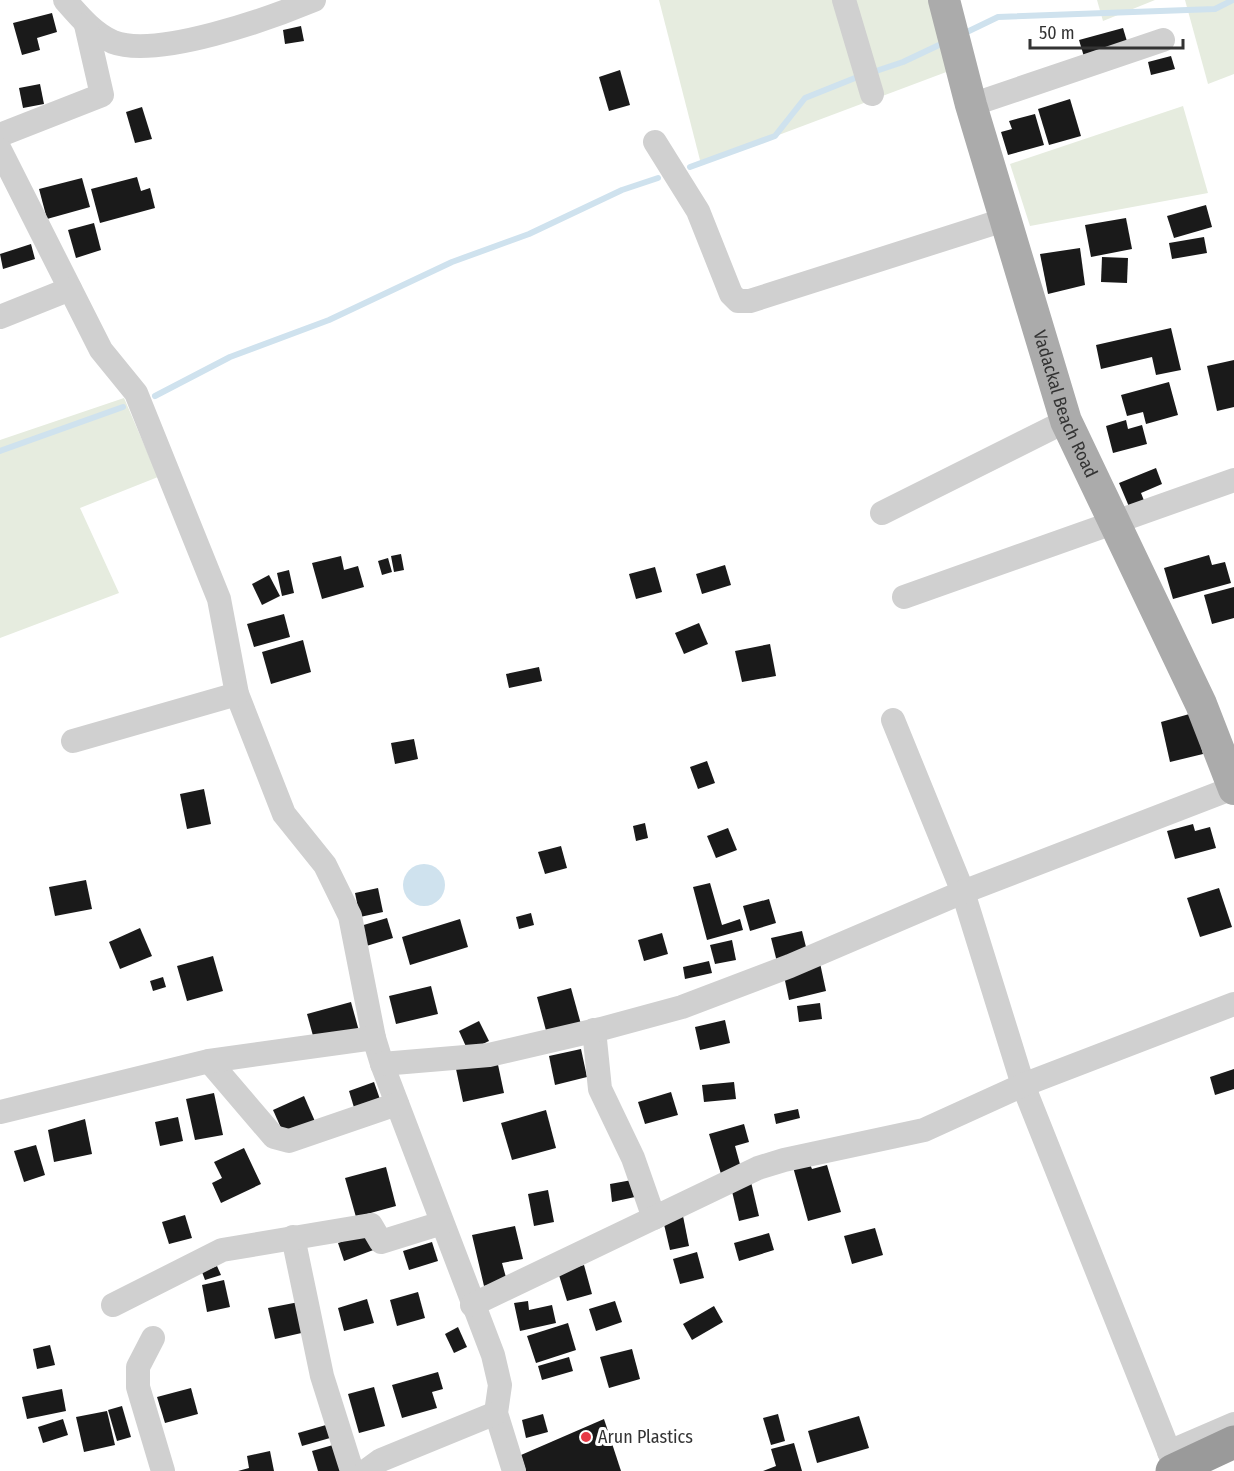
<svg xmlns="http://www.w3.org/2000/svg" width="1234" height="1471" font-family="'Fira Sans Condensed',sans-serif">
<rect width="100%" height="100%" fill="#fff"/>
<!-- green -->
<g fill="#e6ecdf">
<polygon points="659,0 930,0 949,71 701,164"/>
<polygon points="1097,0 1155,0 1103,21"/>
<polygon points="1185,0 1234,0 1234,74 1208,84"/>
<polygon points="1183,106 1208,193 1030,226 1010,164"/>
<polygon points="124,398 158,477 80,508 119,593 0,638 0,440"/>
</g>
<!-- water -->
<circle fill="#cfe2ee" cx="424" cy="885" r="21"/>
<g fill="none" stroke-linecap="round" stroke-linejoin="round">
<!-- stream -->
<g stroke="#cfe2ee" stroke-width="6">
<polyline points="969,31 998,17 1215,9 1233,0"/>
<polyline points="870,73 903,62 939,45"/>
<polyline points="690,167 775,136 805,98 860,76"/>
<polyline points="155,396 230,357 329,320 452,262 529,234 622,190 658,178"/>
<polyline points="0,451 123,407"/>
</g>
</g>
<!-- building -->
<g fill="#1a1a1a">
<polygon points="52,13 57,32 37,38 40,50 22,55 13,23"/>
<polygon points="301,26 304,41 285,44 283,30"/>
<polygon points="1123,28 1129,48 1085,60 1079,40"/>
<polygon points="1171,56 1175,69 1151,75 1148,62"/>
<polygon points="620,70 630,105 609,111 599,77"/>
<polygon points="40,84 44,104 23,108 19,88"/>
<polygon points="1070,99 1081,136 1049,145 1038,109"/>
<polygon points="142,107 152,139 135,143 126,112"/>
<polygon points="1035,114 1044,145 1008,155 1001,132 1012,129 1009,121"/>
<polygon points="137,177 141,191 150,188 155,208 100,223 91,189"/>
<polygon points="82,178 90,207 47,219 39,189"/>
<polygon points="1206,205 1212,227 1174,238 1167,216"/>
<polygon points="1126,218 1132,249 1091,257 1085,225"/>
<polygon points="94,223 101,250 76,258 68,230"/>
<polygon points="1204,237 1207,253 1172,259 1169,243"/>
<polygon points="31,244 35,259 3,269 0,254"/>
<polygon points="1080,248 1085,285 1048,294 1040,254"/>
<polygon points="1102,257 1128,258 1127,283 1101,282"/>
<polygon points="1171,328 1181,370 1156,375 1152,357 1101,369 1096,345"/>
<polygon points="1234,360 1234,407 1217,411 1207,366"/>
<polygon points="1169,382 1178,415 1146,424 1143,412 1127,416 1121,395"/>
<polygon points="1126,420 1128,429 1142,425 1147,444 1113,453 1106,426"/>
<polygon points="1156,468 1162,484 1141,493 1145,503 1130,509 1119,483"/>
<polygon points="401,554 404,570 394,572 391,556"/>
<polygon points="1209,555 1212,565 1225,562 1231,583 1173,599 1164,568"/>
<polygon points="341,556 344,570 358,566 364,587 322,599 312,563"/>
<polygon points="388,558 392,572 382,575 378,561"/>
<polygon points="725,565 731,585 702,594 696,574"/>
<polygon points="655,567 662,592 636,599 629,574"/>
<polygon points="289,570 294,593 282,596 277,573"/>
<polygon points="269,575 280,596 262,605 252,584"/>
<polygon points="1234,587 1234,618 1212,624 1204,595"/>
<polygon points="284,614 290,637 254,647 247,624"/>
<polygon points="699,623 708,644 684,654 675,633"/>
<polygon points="303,640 311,672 271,684 262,652"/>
<polygon points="770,644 776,676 742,682 735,651"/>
<polygon points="539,667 542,681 509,688 506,674"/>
<polygon points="1193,713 1203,754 1170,762 1161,722"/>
<polygon points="414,739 418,759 395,764 391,743"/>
<polygon points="707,761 715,783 698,789 690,767"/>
<polygon points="204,789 211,824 187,829 180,794"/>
<polygon points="645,823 648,838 636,841 633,826"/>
<polygon points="1193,824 1195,831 1210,827 1216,848 1175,859 1167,831"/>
<polygon points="728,828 737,850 716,858 707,836"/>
<polygon points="561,846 567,868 545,874 538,852"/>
<polygon points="86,880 92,909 55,916 49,887"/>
<polygon points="710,883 722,925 740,919 743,930 707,940 693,887"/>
<polygon points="378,888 383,912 360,917 355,893"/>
<polygon points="1219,888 1232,927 1200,937 1187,898"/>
<polygon points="769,899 776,923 750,931 743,906"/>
<polygon points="531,913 534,925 519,929 516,917"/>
<polygon points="387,918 393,938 363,947 357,927"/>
<polygon points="460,919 468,947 410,965 402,937"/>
<polygon points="140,928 152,956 120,969 109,942"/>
<polygon points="802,931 808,955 777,962 771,938"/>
<polygon points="662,933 668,954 644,961 638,940"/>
<polygon points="732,940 736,960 715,964 710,945"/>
<polygon points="213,956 223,991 187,1001 177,966"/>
<polygon points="709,961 712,973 685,979 683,967"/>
<polygon points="820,963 826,991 789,1000 783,971"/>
<polygon points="163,977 166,987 153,991 150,981"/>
<polygon points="431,986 438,1014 396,1024 389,996"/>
<polygon points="571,988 582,1028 548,1038 537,997"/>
<polygon points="351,1002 359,1031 315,1043 307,1014"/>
<polygon points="820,1003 822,1019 799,1022 797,1006"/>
<polygon points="725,1020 730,1043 700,1050 695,1027"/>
<polygon points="479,1021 489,1041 468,1051 459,1031"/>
<polygon points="581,1049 587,1077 555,1085 549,1056"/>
<polygon points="497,1060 504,1093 463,1102 456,1069"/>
<polygon points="1234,1069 1234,1089 1215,1095 1210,1077"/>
<polygon points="374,1082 382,1105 356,1114 349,1091"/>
<polygon points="734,1082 736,1099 704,1102 702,1085"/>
<polygon points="671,1092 678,1115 645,1124 638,1102"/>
<polygon points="214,1093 223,1135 195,1140 186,1099"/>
<polygon points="304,1096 317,1126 286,1139 273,1110"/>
<polygon points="798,1109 800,1118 776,1124 774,1114"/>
<polygon points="546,1110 556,1148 512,1160 501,1123"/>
<polygon points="178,1117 183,1141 160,1146 155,1122"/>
<polygon points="85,1119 92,1154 54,1162 48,1130"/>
<polygon points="744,1124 749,1142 735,1146 741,1168 721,1174 709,1134"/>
<polygon points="36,1145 45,1175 24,1182 14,1151"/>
<polygon points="244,1148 261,1184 221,1203 212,1183 222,1178 214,1162"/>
<polygon points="809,1162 812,1169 827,1165 841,1212 808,1221 793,1167"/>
<polygon points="386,1167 396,1206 356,1217 345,1178"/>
<polygon points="632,1180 635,1197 612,1202 610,1184"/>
<polygon points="751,1182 759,1216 739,1221 731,1187"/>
<polygon points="548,1190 554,1222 534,1226 528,1194"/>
<polygon points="185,1215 192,1238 169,1244 162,1222"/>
<polygon points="683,1216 689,1246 670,1250 663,1220"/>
<polygon points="515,1226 523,1259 502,1263 507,1281 484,1286 472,1235"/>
<polygon points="875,1228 883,1255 852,1264 844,1236"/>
<polygon points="369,1232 376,1249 344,1261 338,1243"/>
<polygon points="769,1233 774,1250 739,1261 734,1243"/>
<polygon points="432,1242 438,1261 409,1270 403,1251"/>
<polygon points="697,1252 704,1278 680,1284 673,1259"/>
<polygon points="584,1265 592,1294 567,1301 558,1272"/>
<polygon points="217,1266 221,1275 205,1280 202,1272"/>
<polygon points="224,1280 230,1307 207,1312 202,1285"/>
<polygon points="418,1292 425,1318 397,1326 390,1300"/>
<polygon points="367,1299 374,1323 344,1331 338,1308"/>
<polygon points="528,1301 529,1310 552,1305 556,1323 520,1331 514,1303"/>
<polygon points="615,1301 622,1322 596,1331 589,1309"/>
<polygon points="299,1302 306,1332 275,1339 268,1308"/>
<polygon points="714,1306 723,1322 692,1340 683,1324"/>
<polygon points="568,1323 576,1350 536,1363 527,1336"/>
<polygon points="458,1327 467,1347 454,1353 445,1334"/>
<polygon points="50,1345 55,1365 37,1369 33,1349"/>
<polygon points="632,1349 640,1379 609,1388 600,1357"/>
<polygon points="569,1357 573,1371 542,1380 538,1366"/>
<polygon points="438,1372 443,1389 432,1392 437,1408 402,1418 392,1385"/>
<polygon points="374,1387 385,1426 359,1433 348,1394"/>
<polygon points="191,1388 198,1414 165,1423 157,1397"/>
<polygon points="62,1389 66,1411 27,1419 22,1397"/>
<polygon points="122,1406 131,1437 117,1441 108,1410"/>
<polygon points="107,1411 115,1445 84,1452 76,1417"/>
<polygon points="543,1414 548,1432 526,1438 522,1420"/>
<polygon points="778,1414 785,1441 771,1445 763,1418"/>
<polygon points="859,1416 869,1448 817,1463 808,1431"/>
<polygon points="63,1419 68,1435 43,1443 38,1427"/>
<polygon points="604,1419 621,1471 526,1471 521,1455"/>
<polygon points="326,1425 330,1438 302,1446 298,1433"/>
<polygon points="794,1443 802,1471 763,1471 776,1466 771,1449"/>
<polygon points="333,1445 341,1471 318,1471 312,1451"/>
<polygon points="270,1451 274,1471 238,1471 249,1468 247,1456"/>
</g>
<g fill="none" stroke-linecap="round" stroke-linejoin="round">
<!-- minor -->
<g stroke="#d0d0d0" stroke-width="24">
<path d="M65,0C79,16 93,33 113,42C157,59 271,18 314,0"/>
<polyline points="844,0 872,94"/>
<polyline points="971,105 1163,40"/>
<polyline points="0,135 102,95 86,25"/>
<polyline points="655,142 698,211 731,294 738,301 750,301 1007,219"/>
<polyline points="0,150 101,350 136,393 219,599 237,694 284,814 325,865 350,916 374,1038 382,1064 493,1355 500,1385 496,1413 514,1471"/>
<polyline points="0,317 70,289"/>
<polyline points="882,513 1066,421"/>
<polyline points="904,597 1234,480"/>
<polyline points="893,720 963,892 1023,1085 1176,1469"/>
<polyline points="73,741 237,694"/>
<polyline points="594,1030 600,1089 633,1158 654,1218"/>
<polyline points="209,1061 274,1137 289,1141 397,1104"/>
<polyline points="382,1064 489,1055 601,1029 682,1007 790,966 963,892 1233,788"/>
<polyline points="0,1112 209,1061 374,1038"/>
<polyline points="293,1237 322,1376 352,1471"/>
<polyline points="113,1305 222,1250 371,1225 381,1242 442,1223"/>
<polyline points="472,1305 758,1168 784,1160 924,1130 1023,1085 1234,1004"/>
<polyline points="153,1338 138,1367 138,1387 163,1471"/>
<polyline points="1169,1452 1234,1424"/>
<polyline points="366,1471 381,1460 496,1413"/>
</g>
<!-- major -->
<path stroke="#ababab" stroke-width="32" id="s1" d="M944,0L971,105L1066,421L1201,704L1234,789"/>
<!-- highway -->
<polyline stroke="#9a9a9a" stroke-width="33" points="1172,1471 1234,1442"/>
</g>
<!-- markers -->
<circle fill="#e63946" stroke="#fff" stroke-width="2" cx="586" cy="1437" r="6"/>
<g text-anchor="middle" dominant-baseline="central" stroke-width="6" stroke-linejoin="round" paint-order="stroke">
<!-- street labels -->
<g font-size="18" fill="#333" stroke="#fff">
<text stroke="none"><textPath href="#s1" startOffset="422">Vadackal Beach Road</textPath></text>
</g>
<!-- poi labels -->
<g font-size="18" fill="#333" stroke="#fff" text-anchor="start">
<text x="598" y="1437">Arun Plastics</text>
</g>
</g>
<!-- scale -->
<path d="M1030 39v9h153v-9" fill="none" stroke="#333333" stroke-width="3"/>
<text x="1039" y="39" font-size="18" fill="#333333" stroke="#ffffff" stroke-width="4.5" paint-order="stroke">50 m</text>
</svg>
